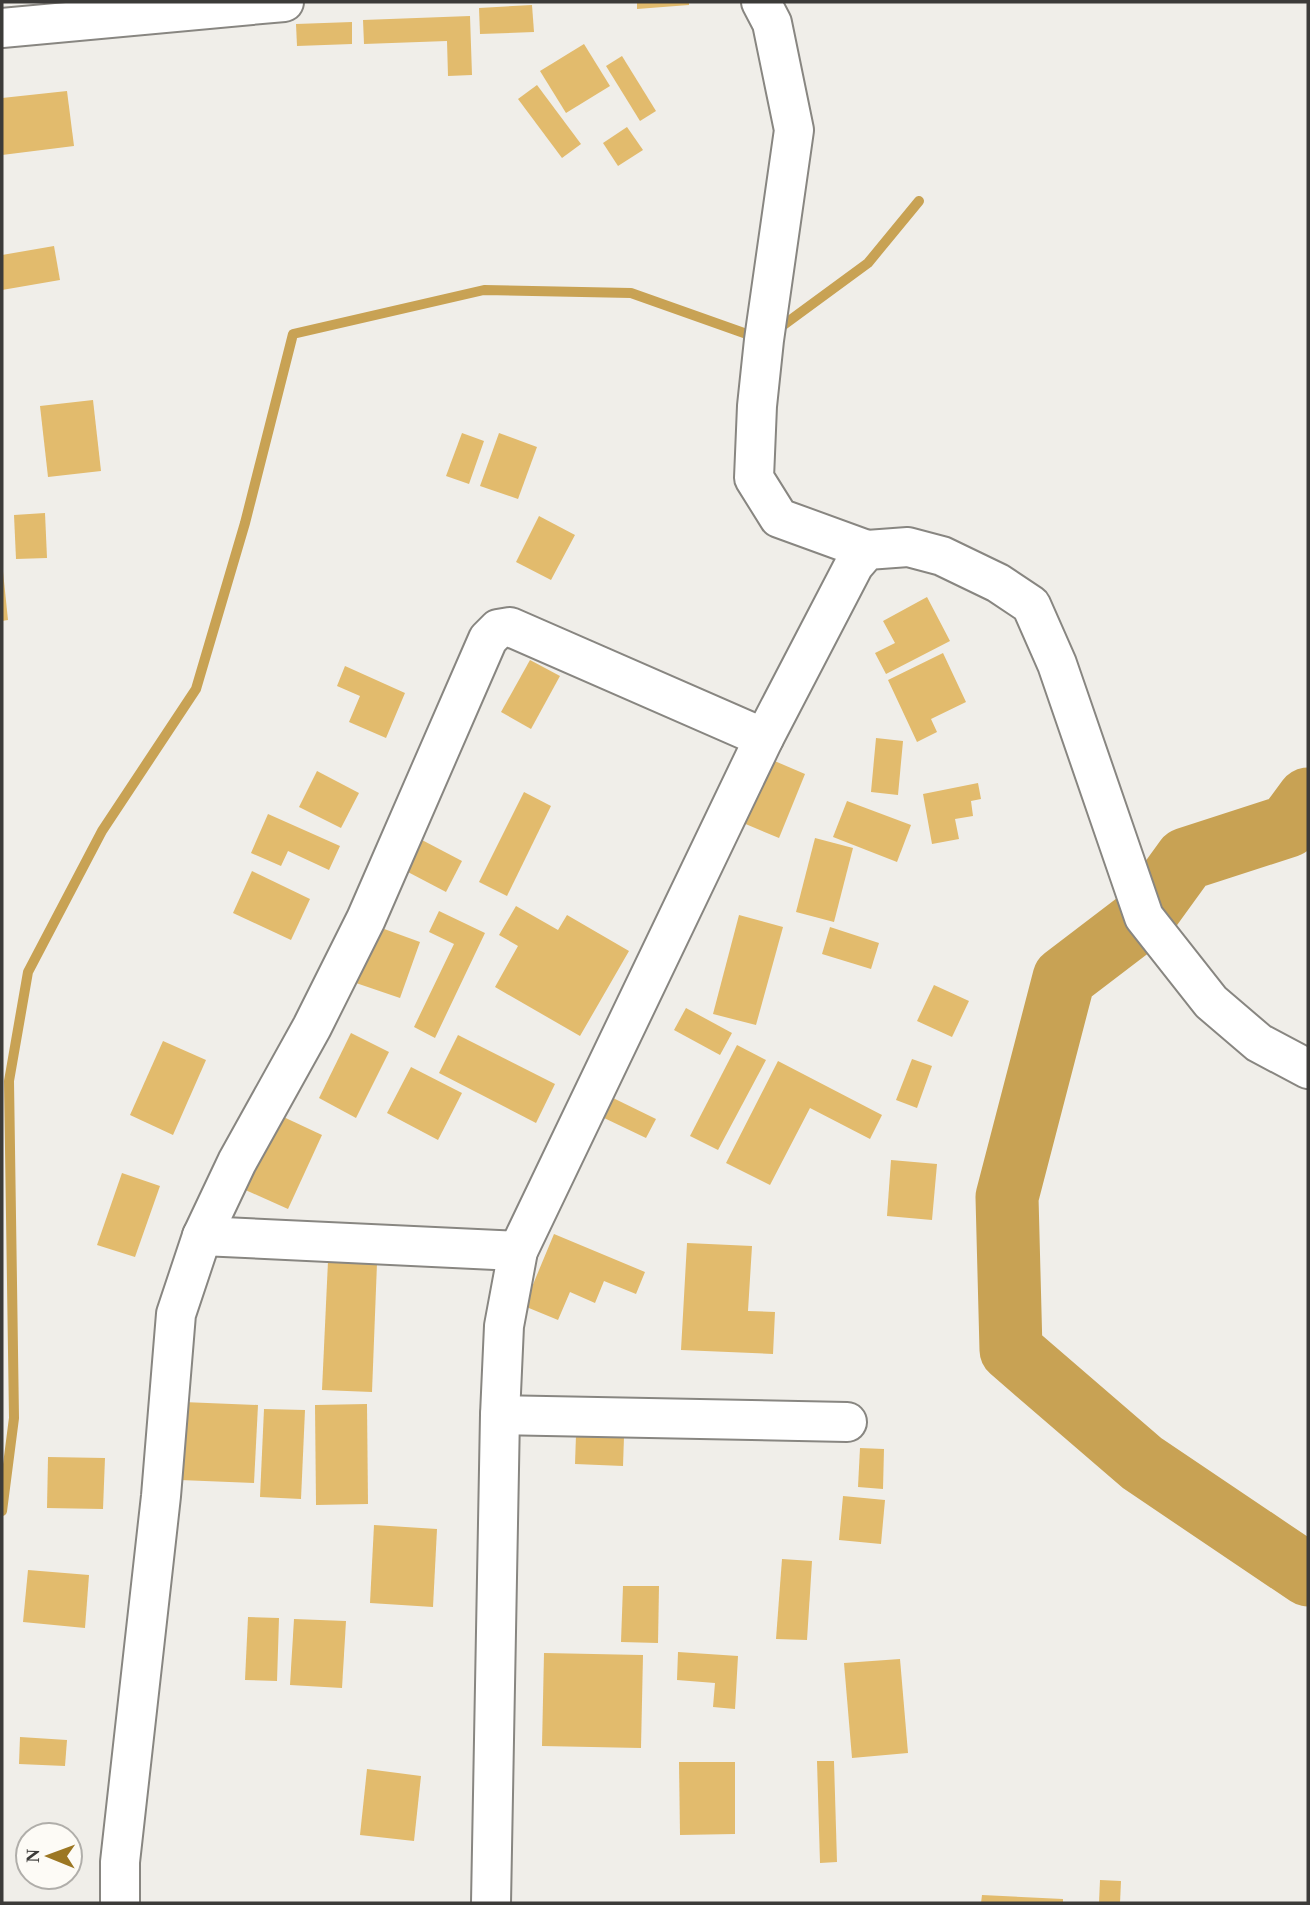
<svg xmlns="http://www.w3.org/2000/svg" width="1310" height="1905" font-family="'Times New Roman',serif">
<rect width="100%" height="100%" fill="#f0eee9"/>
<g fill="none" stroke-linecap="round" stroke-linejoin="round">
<!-- stream -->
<g stroke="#c8a254" stroke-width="10">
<polyline points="774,332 868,263 919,201"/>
<polyline points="2,1511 14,1418 9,1081 28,972 102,831 196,689 245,523 293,334 484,290 631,293 758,338"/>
</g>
<!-- river -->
<polyline stroke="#c8a254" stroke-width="63" points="1308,799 1288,826 1186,859 1144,917 1064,978 1007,1197 1011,1350 1142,1463 1308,1575"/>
</g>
<!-- building -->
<g fill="#e2bb6d">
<polygon points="637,2 689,2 689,5 637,9"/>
<polygon points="532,5 534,32 480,34 479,8"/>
<polygon points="470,16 472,75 448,76 447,41 364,44 363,20"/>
<polygon points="352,22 352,44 297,46 296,24"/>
<polygon points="584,44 610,86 566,113 540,71"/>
<polygon points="622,56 656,111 640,121 606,66"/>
<polygon points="537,85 581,144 562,158 518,99"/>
<polygon points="67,91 74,146 2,155 2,98"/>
<polygon points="627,127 643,150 618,166 603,143"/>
<polygon points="54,246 60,280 2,290 2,255"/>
<polygon points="93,400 101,471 48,477 40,406"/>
<polygon points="462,433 484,441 469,484 446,476"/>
<polygon points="499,433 537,447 518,499 480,486"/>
<polygon points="45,513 47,558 16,559 14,515"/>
<polygon points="539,516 575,535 551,580 516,562"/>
<polygon points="2,562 8,620 2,621"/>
<polygon points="927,597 950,641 886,674 875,653 895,643 883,621"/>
<polygon points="943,653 966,702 931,719 937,732 917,742 888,680"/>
<polygon points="530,660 560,676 531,729 501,712"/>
<polygon points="345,666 405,693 386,738 349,722 360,696 337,686"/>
<polygon points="876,738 903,741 898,795 871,792"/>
<polygon points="763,756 805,774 779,838 736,820"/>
<polygon points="317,771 359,793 341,828 299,807"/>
<polygon points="978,783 981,799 971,801 973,816 955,819 959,839 932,844 923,794"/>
<polygon points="524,792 551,806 507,896 479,882"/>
<polygon points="847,801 911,825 897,862 833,837"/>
<polygon points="268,814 340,846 329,870 288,851 281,866 251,853"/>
<polygon points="815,838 853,848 834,922 796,912"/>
<polygon points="422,840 462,861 446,892 406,871"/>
<polygon points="252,871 310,899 291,940 233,913"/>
<polygon points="516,906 558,930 567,915 629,951 580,1036 495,987 518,946 499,935"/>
<polygon points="439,911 485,933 435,1038 414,1027 454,944 429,932"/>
<polygon points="739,915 783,927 756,1025 713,1014"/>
<polygon points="376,926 420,942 400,998 356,983"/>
<polygon points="830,927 879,943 871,969 822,954"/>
<polygon points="934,985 969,1001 952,1037 917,1021"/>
<polygon points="686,1008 732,1033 720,1055 674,1030"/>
<polygon points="351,1033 389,1052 356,1118 319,1098"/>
<polygon points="458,1035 555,1084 536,1123 439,1073"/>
<polygon points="163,1041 206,1060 173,1135 130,1115"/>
<polygon points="737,1045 766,1060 718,1150 690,1136"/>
<polygon points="912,1059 932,1066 917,1108 896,1100"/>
<polygon points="778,1061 882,1115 870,1139 810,1108 770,1185 726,1163"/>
<polygon points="411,1067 462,1093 438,1140 387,1113"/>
<polygon points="611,1097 656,1119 646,1138 602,1117"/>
<polygon points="275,1113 322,1135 288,1209 241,1188"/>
<polygon points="891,1160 937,1164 932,1220 887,1216"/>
<polygon points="122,1173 160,1186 135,1257 97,1245"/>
<polygon points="554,1234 645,1272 636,1294 604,1281 595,1303 570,1292 558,1320 524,1306"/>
<polygon points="687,1243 752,1246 748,1311 775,1312 773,1354 681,1350"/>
<polygon points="328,1261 377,1263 372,1392 322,1390"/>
<polygon points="183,1402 258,1405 254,1483 180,1480"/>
<polygon points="367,1404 368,1504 316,1505 315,1405"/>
<polygon points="264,1409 305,1410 301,1499 260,1497"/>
<polygon points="576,1435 624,1437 623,1466 575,1464"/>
<polygon points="860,1448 884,1449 883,1489 858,1487"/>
<polygon points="48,1457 105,1458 103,1509 47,1508"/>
<polygon points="843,1496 885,1500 881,1544 839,1540"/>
<polygon points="374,1525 437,1529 433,1607 370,1603"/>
<polygon points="782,1559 812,1561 807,1640 776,1639"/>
<polygon points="28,1570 89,1575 85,1628 23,1622"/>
<polygon points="623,1586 659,1586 658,1643 621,1642"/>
<polygon points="248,1617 279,1618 277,1681 245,1680"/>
<polygon points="294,1619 346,1621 342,1688 290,1685"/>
<polygon points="678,1652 738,1656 735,1709 713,1707 715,1683 677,1680"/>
<polygon points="544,1653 643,1655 641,1748 542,1746"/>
<polygon points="900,1659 908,1753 852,1758 844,1663"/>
<polygon points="20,1737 67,1740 65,1766 19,1764"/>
<polygon points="817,1761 834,1761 837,1862 820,1863"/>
<polygon points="679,1762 735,1762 735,1834 680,1835"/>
<polygon points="367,1769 421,1776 414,1841 360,1835"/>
<polygon points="1100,1880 1121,1881 1120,1903 1099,1903"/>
<polygon points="982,1895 1063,1899 1063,1903 981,1903"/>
</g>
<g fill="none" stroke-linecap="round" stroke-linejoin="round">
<defs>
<g id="minor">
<polyline points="761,2 772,23 794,130 764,340 757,406 754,478 779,518 867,550"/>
<polyline points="2,28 284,2"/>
<polyline points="202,1236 518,1251"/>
<polyline points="500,1415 847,1422"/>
<polyline points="120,1903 120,1862 161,1496 176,1314 202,1236 237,1162 312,1027 366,919 488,639 498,629 510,627 764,738"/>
<polyline points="491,1903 500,1415 504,1326 518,1251 764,738 854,565 867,550 908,547 942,556 998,583 1031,605 1057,664 1144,917 1211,1002 1259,1043 1308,1069"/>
</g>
</defs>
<!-- minor casing -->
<use href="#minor" stroke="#888681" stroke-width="42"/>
<!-- minor -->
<use href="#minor" stroke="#fff" stroke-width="38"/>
</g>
<!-- border -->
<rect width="1310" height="1905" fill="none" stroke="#3c3b39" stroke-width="7"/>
<!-- north arrow -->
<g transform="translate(49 1856) rotate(271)"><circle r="33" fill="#fdfbf6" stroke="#b0aeaa" stroke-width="2"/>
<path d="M0-5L12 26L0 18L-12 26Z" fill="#9c7723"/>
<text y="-10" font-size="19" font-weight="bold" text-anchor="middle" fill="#3c3b39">N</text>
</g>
</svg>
